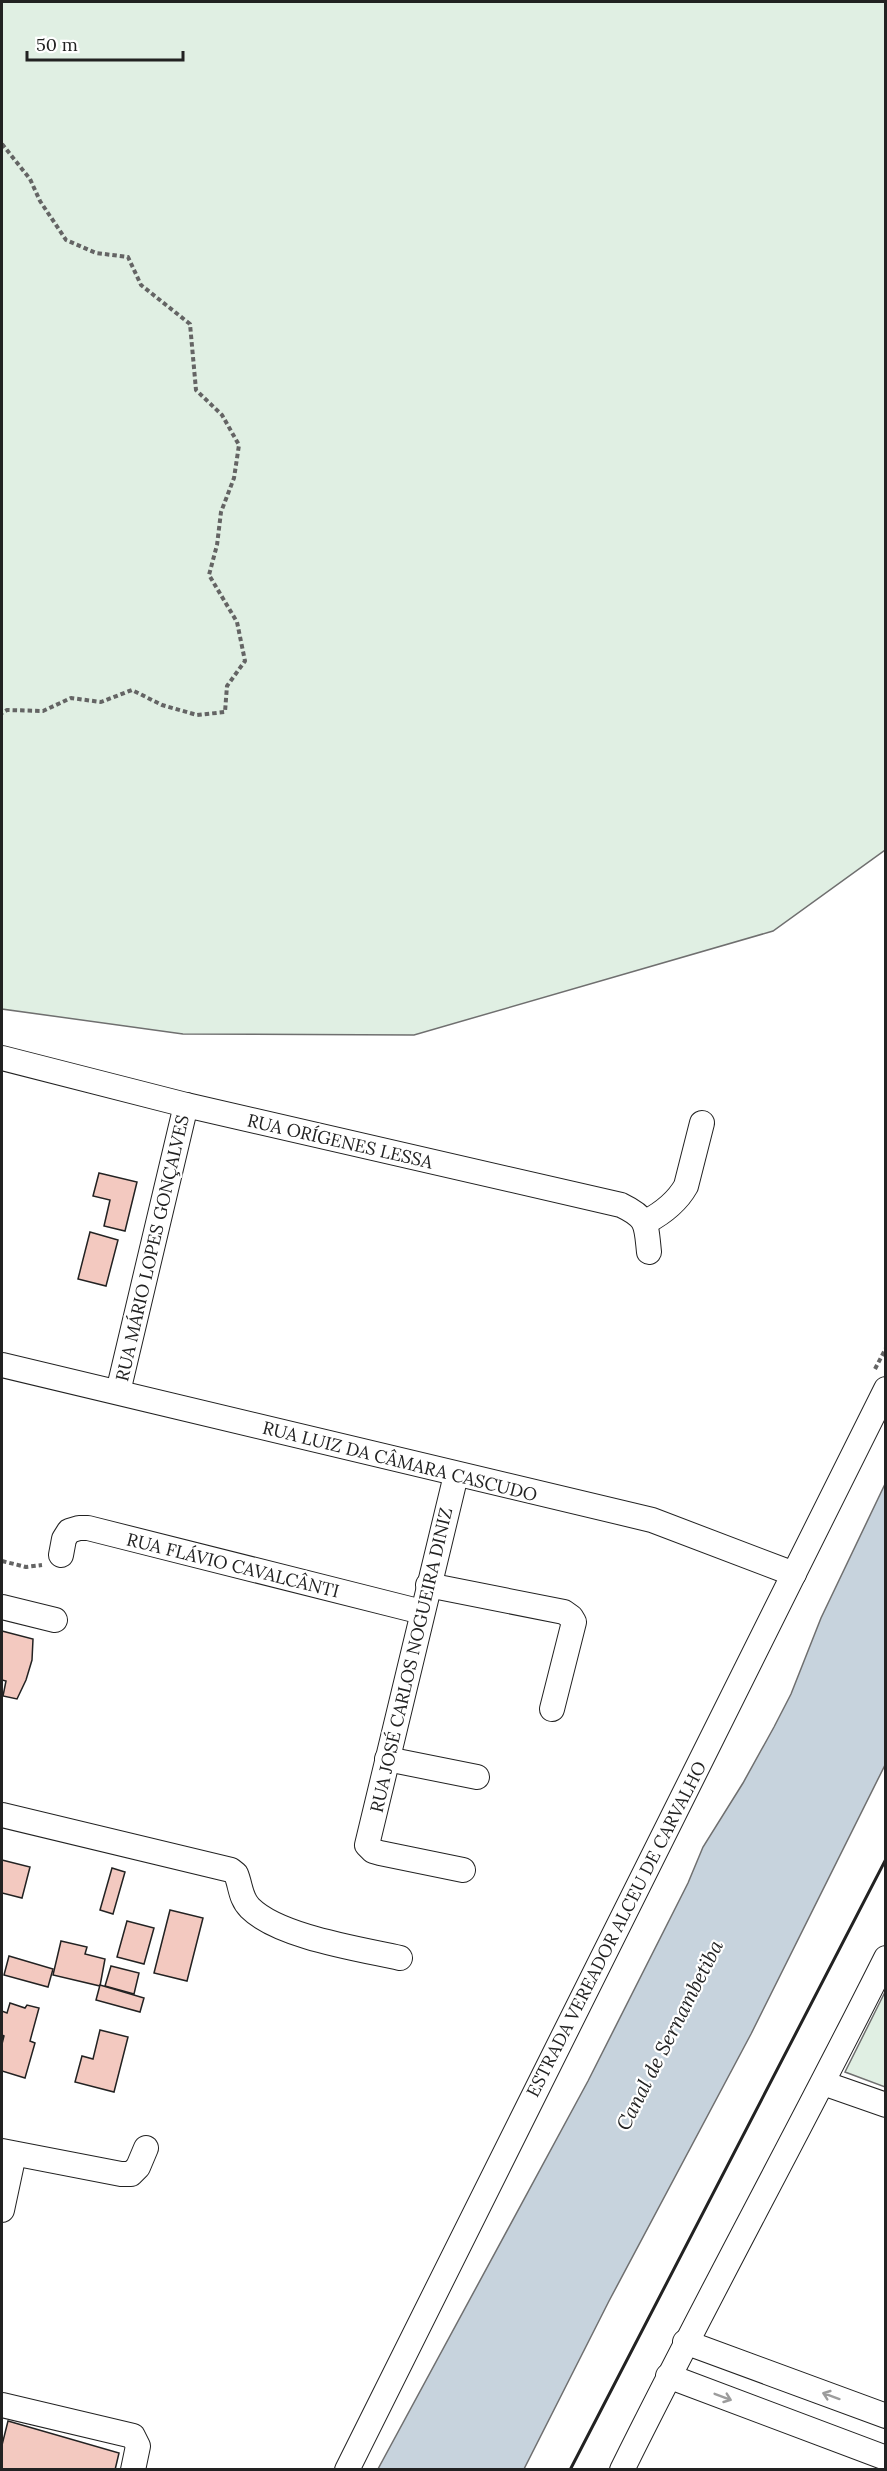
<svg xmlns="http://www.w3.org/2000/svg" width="887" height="2471" font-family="Lora,serif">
<rect width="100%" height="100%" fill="#fff"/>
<!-- green -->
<g fill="#e0efe3" stroke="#6f6f6f" stroke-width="1.5">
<polygon points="2,2 885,2 885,850 773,931 414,1035 183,1034 2,1009"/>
<polygon points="885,1992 885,2087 845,2072"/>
</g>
<!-- water -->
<polygon fill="#c7d3dd" stroke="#6f6f6f" stroke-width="1.5" points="885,1484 885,1765 751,2034 609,2301 524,2469 378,2469 588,2081 688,1883 703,1847 743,1783 774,1727 791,1694 821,1618"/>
<!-- building -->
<g fill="#f3c9c0" stroke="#222" stroke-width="1.5">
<polygon points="99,1173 137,1182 125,1231 104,1226 110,1200 93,1196"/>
<polygon points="90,1232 118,1240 106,1286 78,1279"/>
<polygon points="2,1631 33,1639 32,1660 26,1680 17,1699 3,1696 6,1681 2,1680"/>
<polygon points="2,1860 30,1867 22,1898 2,1893"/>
<polygon points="112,1868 125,1872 113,1914 100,1910"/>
<polygon points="170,1910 203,1918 187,1981 154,1973"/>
<polygon points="127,1921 154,1928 144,1964 117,1957"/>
<polygon points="61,1941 87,1947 85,1954 105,1959 100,1986 53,1975"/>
<polygon points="9,1956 53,1969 48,1987 4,1975"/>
<polygon points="111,1966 139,1973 134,1994 105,1986"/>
<polygon points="100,1985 144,1998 140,2012 96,2000"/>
<polygon points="10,2003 25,2008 27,2005 39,2008 30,2041 35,2043 25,2078 2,2071 2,2044 4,2036 2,2035 2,2011 7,2013"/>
<polygon points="100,2030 128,2037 114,2092 75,2082 82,2056 93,2059"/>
<polygon points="8,2421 119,2453 115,2470 2,2470 2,2445"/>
</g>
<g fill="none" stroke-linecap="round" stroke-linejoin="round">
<defs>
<g id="minor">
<path d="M2,1058L186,1105L621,1205C648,1218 646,1224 649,1252"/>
<path d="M646,1222C661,1214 677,1202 686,1186L702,1123"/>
<polyline points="2,1365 652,1520 794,1574"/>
<polyline points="118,1392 186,1105"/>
<polyline points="456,1475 367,1845 373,1851 380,1853 463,1870"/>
<polyline points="61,1555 64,1539 69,1531 79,1528 88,1528 422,1612"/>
<polyline points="428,1585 564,1612 571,1617 574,1622 552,1709"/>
<polyline points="2,1607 55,1620"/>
<polyline points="387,1759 477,1777"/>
<path d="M2,1815L231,1870L236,1874C241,1886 240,1898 250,1908C279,1937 360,1949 400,1958"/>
<polyline points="823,2083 886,2105"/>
<polyline points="2,2151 121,2174 131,2174 138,2167 146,2148"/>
<polyline points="2,2210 14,2154"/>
<polyline points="685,2342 886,2416"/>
<polyline points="668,2376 886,2458"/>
<polyline points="2,2405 133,2436 138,2446 133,2470"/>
<polyline points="347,2470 886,1389"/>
<path d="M622,2470C707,2298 800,2130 886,1958"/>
</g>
</defs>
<!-- minor casing -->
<use href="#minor" stroke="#222" stroke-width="26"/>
<!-- path -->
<g stroke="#646464" stroke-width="4" stroke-dasharray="4.5 3" stroke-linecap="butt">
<polyline points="2,144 30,179 40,201 66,240 96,253 128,257 141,285 190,324 196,390 222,415 239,445 234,478 221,512 217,545 209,575 237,622 245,661 227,686 225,712 197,715 162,705 132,690 101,702 71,698 43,711 7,710 2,713"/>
<polyline points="875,1369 886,1348"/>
<polyline points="2,1561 26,1567 42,1565"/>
</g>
<!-- minor -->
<use href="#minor" stroke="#fff" stroke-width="24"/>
<!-- wall -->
<polyline stroke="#222" stroke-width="3" points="570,2470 886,1859"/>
</g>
<!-- one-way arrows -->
<defs><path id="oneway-shaft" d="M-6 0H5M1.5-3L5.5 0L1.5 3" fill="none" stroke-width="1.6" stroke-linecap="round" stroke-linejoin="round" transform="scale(1.5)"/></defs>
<g stroke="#9c9c9c">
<use href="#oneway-shaft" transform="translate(831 2396) rotate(-160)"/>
<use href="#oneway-shaft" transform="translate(723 2397) rotate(21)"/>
</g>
<g text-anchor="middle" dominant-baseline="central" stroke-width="4.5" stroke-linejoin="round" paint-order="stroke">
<!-- street labels -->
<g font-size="18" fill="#222" stroke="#fff">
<text transform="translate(340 1141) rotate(13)">RUA ORÍGENES LESSA</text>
<text transform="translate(152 1248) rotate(-77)">RUA MÁRIO LOPES GONÇALVES</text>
<text transform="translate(400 1461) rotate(14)">RUA LUIZ DA CÂMARA CASCUDO</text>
<text transform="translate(233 1565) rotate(14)">RUA FLÁVIO CAVALCÂNTI</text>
<text transform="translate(411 1660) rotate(-77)">RUA JOSÉ CARLOS NOGUEIRA DINIZ</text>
<text transform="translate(616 1929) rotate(-63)">ESTRADA VEREADOR ALCEU DE CARVALHO</text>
</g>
<!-- water labels -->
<g font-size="20" font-style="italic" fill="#222" stroke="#fff">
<text transform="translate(669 2035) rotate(-63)">Canal de Sernambetiba</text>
</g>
</g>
<!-- border -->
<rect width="887" height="2471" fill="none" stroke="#222222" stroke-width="6"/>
<!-- scale -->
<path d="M27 51v9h156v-9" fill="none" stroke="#222222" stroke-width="3"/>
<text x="36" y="51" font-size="18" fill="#222222" stroke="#ffffff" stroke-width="4.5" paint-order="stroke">50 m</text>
</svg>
